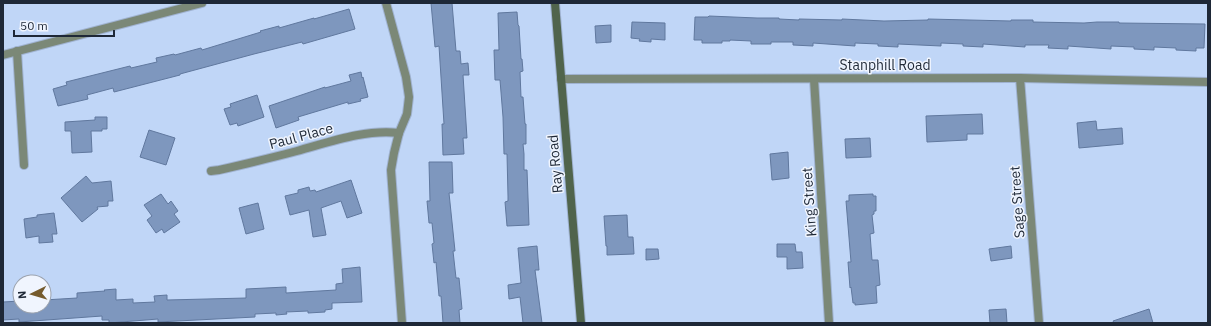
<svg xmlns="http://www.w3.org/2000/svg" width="1211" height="326" font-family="'IBM Plex Sans',sans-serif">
<rect width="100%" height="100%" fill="#c0d6f7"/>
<!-- building -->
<g fill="#7e97be" stroke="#60789e">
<polygon points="431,3 452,3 456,51 460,51 461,64 468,63 469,75 463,75 467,138 463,138 464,154 443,155 442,124 444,124 439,46 435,47"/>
<polygon points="349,9 355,29 303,44 302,42 254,54 180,74 180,75 114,92 113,88 87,95 88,99 58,106 53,89 67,85 66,82 130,66 131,68 157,62 156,58 174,54 175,55 201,48 202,50 261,32 260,31 279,26 279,28 314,18 314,19"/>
<polygon points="517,12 518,25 519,26 521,59 522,59 523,71 520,72 521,97 523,97 525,124 526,124 526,144 523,144 524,154 524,170 527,170 529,225 507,226 505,202 508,201 508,196 507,154 504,154 503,117 500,80 495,80 494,50 499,50 498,13"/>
<polygon points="709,16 757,18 779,18 779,19 799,20 799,19 842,20 842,19 884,21 928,20 928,19 1011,21 1011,20 1033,20 1033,22 1084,23 1097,22 1119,22 1119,23 1205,24 1204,48 1196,48 1196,51 1176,50 1176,48 1154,47 1154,50 1134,49 1134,47 1111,46 1111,49 1068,46 1068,49 1048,48 1049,45 1025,45 1025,47 983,44 983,47 963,46 963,44 941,43 941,46 898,44 898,47 878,46 878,44 855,43 855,46 813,43 813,46 793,45 793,42 771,42 771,44 751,44 751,41 730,40 730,41 722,41 722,43 702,43 702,40 694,40 695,17 708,17"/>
<polygon points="632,22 665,23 665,40 651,39 651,42 639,41 640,39 631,38"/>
<polygon points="611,25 611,42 596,43 595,26"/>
<polygon points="361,72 362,78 363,77 368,97 360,99 361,101 348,104 348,102 298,117 299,120 276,128 269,106 325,87 325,88 351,81 349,75"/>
<polygon points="257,95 264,117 238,126 237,123 230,125 224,109 231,107 230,104"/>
<polygon points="982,114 983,134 967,134 967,140 927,142 926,116"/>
<polygon points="95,117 107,117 107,129 102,129 102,131 91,131 92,152 72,153 71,131 65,131 65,122 95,120"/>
<polygon points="1096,121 1097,130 1122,128 1123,144 1079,148 1077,123"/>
<polygon points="149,130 175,138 166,165 140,157"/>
<polygon points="870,138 871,157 846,158 845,139"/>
<polygon points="788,152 789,178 772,180 770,154"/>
<polygon points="429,162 452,162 453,193 449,193 455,251 453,251 456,278 459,278 462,309 459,310 460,323 443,323 441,296 439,296 436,262 434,263 432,244 434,243 432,223 429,223 427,201 430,201"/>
<polygon points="86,176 92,183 111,181 113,201 108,201 108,206 97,207 98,209 82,222 61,198"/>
<polygon points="351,180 362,213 347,218 341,201 321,208 326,235 313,237 309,210 290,215 285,196 298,193 298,190 309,187 310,191 315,190 316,192"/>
<polygon points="161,194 168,204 171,201 178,211 174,214 180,222 164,233 162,229 156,233 147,220 152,216 144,205"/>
<polygon points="873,194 873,196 876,196 876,211 874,211 874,214 872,215 874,233 870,234 872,260 878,260 880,285 876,286 877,303 855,305 855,303 853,303 851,287 850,288 848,262 851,262 846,201 849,201 849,195"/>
<polygon points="258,203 264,229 246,234 239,208"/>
<polygon points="54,213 57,234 52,234 53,242 39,243 39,236 26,238 24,219 37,217 37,215"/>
<polygon points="627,215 628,237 633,237 634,254 607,255 607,246 606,246 604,216"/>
<polygon points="777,244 795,244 796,252 802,252 803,268 787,269 787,257 777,257"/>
<polygon points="537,246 539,270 535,270 542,323 523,323 520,297 509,299 508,285 521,283 518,248"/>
<polygon points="1011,246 1012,258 991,261 989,249"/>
<polygon points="646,249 658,249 659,259 646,260"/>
<polygon points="360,267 362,302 332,303 332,309 325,310 325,312 308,313 308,311 286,312 287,314 276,315 276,313 255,314 255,317 158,322 158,319 109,323 109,320 102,320 102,316 19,322 19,319 3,320 3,302 20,301 20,306 44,306 44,300 77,298 77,293 105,291 104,290 116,289 116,300 133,299 133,303 155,302 154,296 167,295 167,300 246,298 246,289 286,287 286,293 336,290 336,284 343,283 342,269"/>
<polygon points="1006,309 1007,323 990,323 989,310"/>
<polygon points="1149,309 1153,323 1114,323 1113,321"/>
</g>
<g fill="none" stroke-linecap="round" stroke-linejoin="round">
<defs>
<g id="street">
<polyline points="386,3 406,77 409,97 407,114 399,133 394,153 391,170 402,323"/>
<polyline points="17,51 24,165"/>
<polyline points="3,55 202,3"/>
<polyline points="1020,78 1039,323"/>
<polyline points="561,79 1020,78 1208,82"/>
<polyline points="814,79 829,323"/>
<path d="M211,171L219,170C245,164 271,158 297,151C330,142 365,129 399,133"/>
</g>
<polyline id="secondary" points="555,3 581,323"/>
</defs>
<!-- street casing -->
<use href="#street" stroke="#a0b3d1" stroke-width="10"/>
<!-- secondary casing -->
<use href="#secondary" stroke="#a0b3d1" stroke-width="10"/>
<!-- street -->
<use href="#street" stroke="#7b8877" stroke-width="8"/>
<!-- secondary -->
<use href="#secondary" stroke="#50644c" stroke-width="8"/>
</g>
<g text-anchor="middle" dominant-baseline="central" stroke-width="3" stroke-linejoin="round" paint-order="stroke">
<!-- street labels -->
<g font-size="14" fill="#1e2837" stroke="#f0f5fe">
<text x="885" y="65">Stanphill Road</text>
<text transform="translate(301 136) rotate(-15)">Paul Place</text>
<text transform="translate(555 164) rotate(-95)">Ray Road</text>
<text transform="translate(809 202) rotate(-94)">King Street</text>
<text transform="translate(1017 202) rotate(-94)">Sage Street</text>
</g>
</g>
<!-- border -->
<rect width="1211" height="326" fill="none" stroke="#1e2837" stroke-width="8"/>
<!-- north arrow -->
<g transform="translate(32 294) rotate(265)"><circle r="19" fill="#f0f5fe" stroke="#9ca3ae"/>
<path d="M0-3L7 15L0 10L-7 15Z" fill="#755b2d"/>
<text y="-6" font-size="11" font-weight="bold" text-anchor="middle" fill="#1e2837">N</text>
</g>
<!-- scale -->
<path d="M14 30v6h100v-6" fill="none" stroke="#1e2837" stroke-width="2"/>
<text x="20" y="30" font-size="12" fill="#1e2837" stroke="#f0f5fe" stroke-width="3" paint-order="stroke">50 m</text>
</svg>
